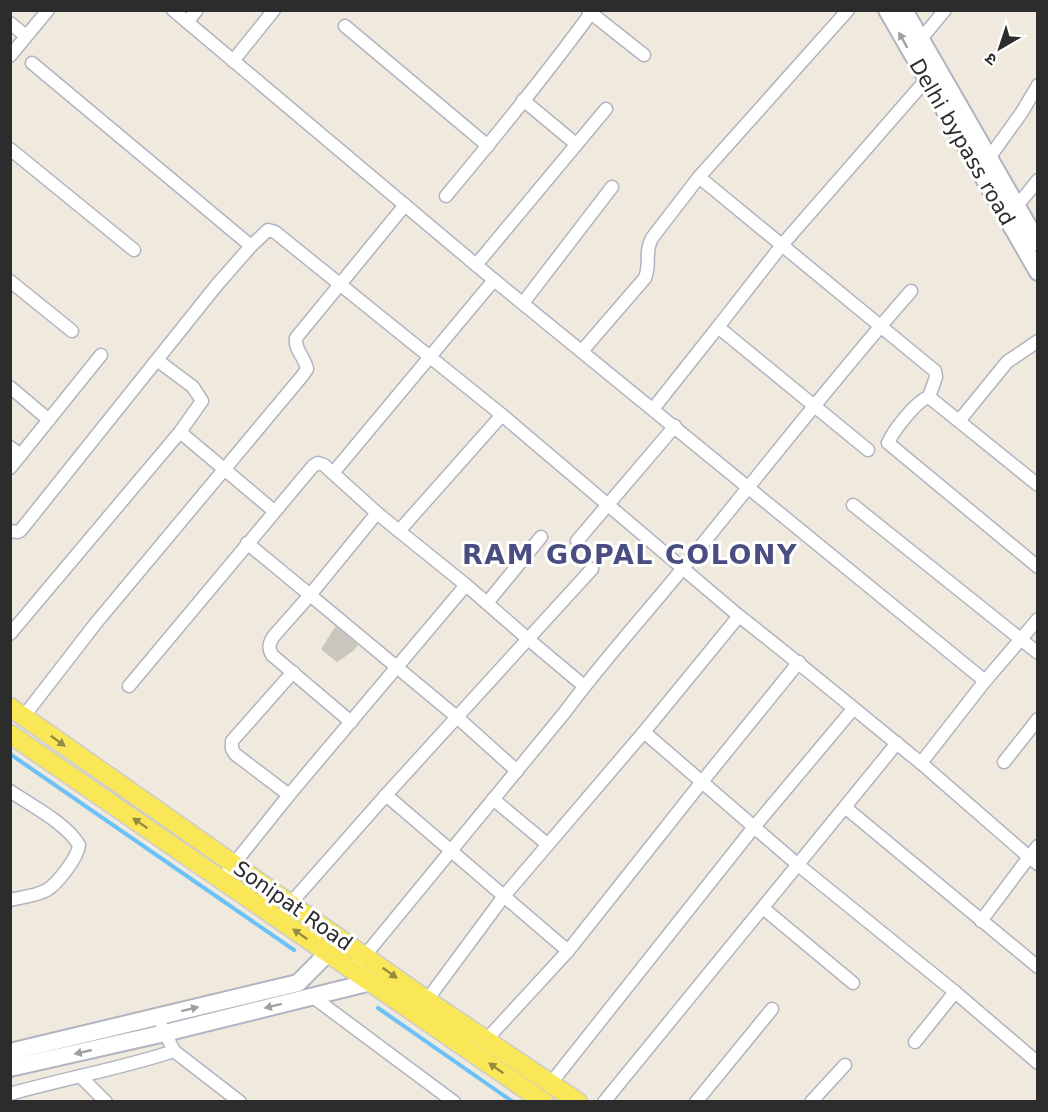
<svg xmlns="http://www.w3.org/2000/svg" width="1048" height="1112" font-family="'DejaVu Sans','Noto Sans Devanagari',sans-serif">
<rect width="100%" height="100%" fill="#efe9de"/>
<g fill="none" stroke-linecap="round" stroke-linejoin="round">
<!-- stream -->
<g stroke="#6bc2f7" stroke-width="4">
<polyline points="10,754 294,950"/>
<polyline points="378,1008 513,1102"/>
</g>
</g>
<!-- building -->
<polygon fill="#cac6bd" stroke="#cbc6b7" stroke-width="1.5" points="336,627 357,645 352,651 337,661 322,649"/>
<g fill="none" stroke-linecap="round" stroke-linejoin="round">
<defs>
<g id="street">
<polyline points="173,10 494,280"/>
<polyline points="593,10 591,13 644,55"/>
<polyline points="187,22 197,10"/>
<polyline points="10,23 26,36"/>
<polyline points="345,26 488,146"/>
<polyline points="921,39 945,10"/>
<polyline points="10,56 48,10"/>
<polyline points="233,61 274,10"/>
<polyline points="523,100 576,144"/>
<polyline points="10,149 134,250"/>
<polyline points="989,158 1022,112 1038,85"/>
<polyline points="699,177 935,371 936,377 929,397"/>
<path d="M446,196C496,136 545,76 591,13L588,10"/>
<polyline points="1017,206 1038,180"/>
<polyline points="251,246 268,230 275,232 502,415"/>
<polyline points="476,265 606,109"/>
<polyline points="10,281 72,331"/>
<polyline points="523,303 612,187"/>
<path d="M582,351L645,278C651,263 644,253 652,238L699,177L848,10"/>
<polyline points="157,360 193,387 202,401 180,432"/>
<polyline points="10,387 49,420"/>
<path d="M929,397C917,400 893,431 888,443L1038,567"/>
<polyline points="929,397 1038,485"/>
<polyline points="653,409 718,327"/>
<polyline points="959,421 1007,362 1038,341"/>
<polyline points="10,447 21,455"/>
<polyline points="868,450 718,327 782,245 926,80"/>
<polyline points="10,468 101,355"/>
<path d="M333,473L494,280L985,681L921,763C860,714 801,664 739,616"/>
<polyline points="853,505 1038,653"/>
<polyline points="10,531 18,532 21,530 216,286 251,246 32,63"/>
<polyline points="399,531 377,513 310,595 458,718 517,771"/>
<polyline points="577,541 675,426"/>
<path d="M247,543L310,595L273,637C269,644 268,648 272,655L351,722"/>
<polyline points="487,603 541,537"/>
<polyline points="10,634 180,432 274,511"/>
<polyline points="985,681 1038,619"/>
<polyline points="129,686 313,466 318,463 324,465 377,513"/>
<polyline points="584,686 528,639 592,569"/>
<path d="M24,716L96,623L303,375L307,369C305,357 294,350 296,338L405,205"/>
<polyline points="644,732 797,864 955,992 915,1042"/>
<polyline points="1004,762 1038,719"/>
<polyline points="921,763 1029,857 1038,846"/>
<path d="M10,791C32,806 66,823 79,845C78,857 58,883 47,890C36,896 22,897 10,900"/>
<polyline points="289,795 235,754 232,749 232,741 293,672"/>
<polyline points="386,795 568,951"/>
<polyline points="493,799 547,844"/>
<polyline points="846,808 1038,967"/>
<polyline points="229,870 289,795 466,585"/>
<polyline points="290,904 386,795 528,639 466,585 399,531 502,415 739,616 644,732 504,896 427,1000"/>
<polyline points="763,908 853,983"/>
<polyline points="981,921 1029,857 1038,864"/>
<path d="M353,970L565,712C602,662 644,616 683,568C759,475 832,381 911,291"/>
<polyline points="955,992 1038,1063"/>
<polyline points="313,997 454,1102"/>
<polyline points="162,1027 174,1051 240,1102"/>
<polyline points="487,1039 568,951 701,783 799,662"/>
<polyline points="80,1076 106,1102"/>
<polyline points="551,1083 754,827 853,709"/>
<path d="M10,1094C65,1078 120,1069 174,1051"/>
<polyline points="604,1102 897,743"/>
<polyline points="696,1102 772,1009"/>
<polyline points="811,1102 845,1065"/>
</g>
<g id="secondary">
<polyline points="887,10 1038,272"/>
<polyline points="904,10 1038,243"/>
<polyline points="10,1052 298,983 321,960 333,942"/>
<polyline points="10,1068 165,1033 371,982"/>
</g>
<g id="primary">
<polyline points="10,707 427,1000 578,1102"/>
<polyline points="10,734 544,1102"/>
</g>
</defs>
<!-- street casing -->
<use href="#street" stroke="#b2b3c1" stroke-width="15"/>
<!-- secondary casing -->
<use href="#secondary" stroke="#b2b3c1" stroke-width="20"/>
<!-- primary casing -->
<use href="#primary" stroke="#ccc" stroke-width="21"/>
<!-- street -->
<use href="#street" stroke="#fff" stroke-width="12"/>
<!-- secondary -->
<use href="#secondary" stroke="#fff" stroke-width="16"/>
<!-- primary -->
<use href="#primary" stroke="#fae758" stroke-width="18"/>
</g>
<!-- one-way arrows -->
<defs><path id="oneway-solid" d="M-6-.8H1V-3.2L6.5 0L1 3.2V.8H-6Z" transform="scale(1.5)"/></defs>
<g fill="#a0a0a0">
<use href="#oneway-solid" transform="translate(903 40) rotate(-119)"/>
<use href="#oneway-solid" transform="translate(273 1006) rotate(166)"/>
<use href="#oneway-solid" transform="translate(190 1009) rotate(-14)"/>
<use href="#oneway-solid" transform="translate(83 1052) rotate(167)"/>
</g>
<g fill="#938a42">
<use href="#oneway-solid" transform="translate(58 741) rotate(36)"/>
<use href="#oneway-solid" transform="translate(140 823) rotate(-145)"/>
<use href="#oneway-solid" transform="translate(300 934) rotate(-145)"/>
<use href="#oneway-solid" transform="translate(390 973) rotate(36)"/>
<use href="#oneway-solid" transform="translate(496 1068) rotate(-145)"/>
</g>
<g text-anchor="middle" dominant-baseline="central" stroke-width="6" stroke-linejoin="round" paint-order="stroke">
<!-- street labels -->
<g font-size="21" fill="#2c2c2c" stroke="#fff">
<text transform="translate(962 142) rotate(60)">Delhi bypass road</text>
<text transform="translate(293 906) rotate(35)">Sonipat Road</text>
</g>
<!-- district labels -->
<g font-size="27" font-weight="bold" letter-spacing="1.5" fill="#494d81" stroke="#fff">
<text x="630" y="554">RAM GOPAL COLONY</text>
</g>
</g>
<!-- border -->
<rect width="1048" height="1112" fill="none" stroke="#2c2c2c" stroke-width="24"/>
<!-- north arrow -->
<g transform="translate(1000 48) rotate(219)" stroke="#ffffff" stroke-width="4.5" paint-order="stroke">
<path d="M0-4.5L10 22L0 15L-10 22Z" fill="#2c2c2c"/>
<text y="-9" font-size="16" font-weight="bold" text-anchor="middle" fill="#2c2c2c">उ</text>
</g>
</svg>
